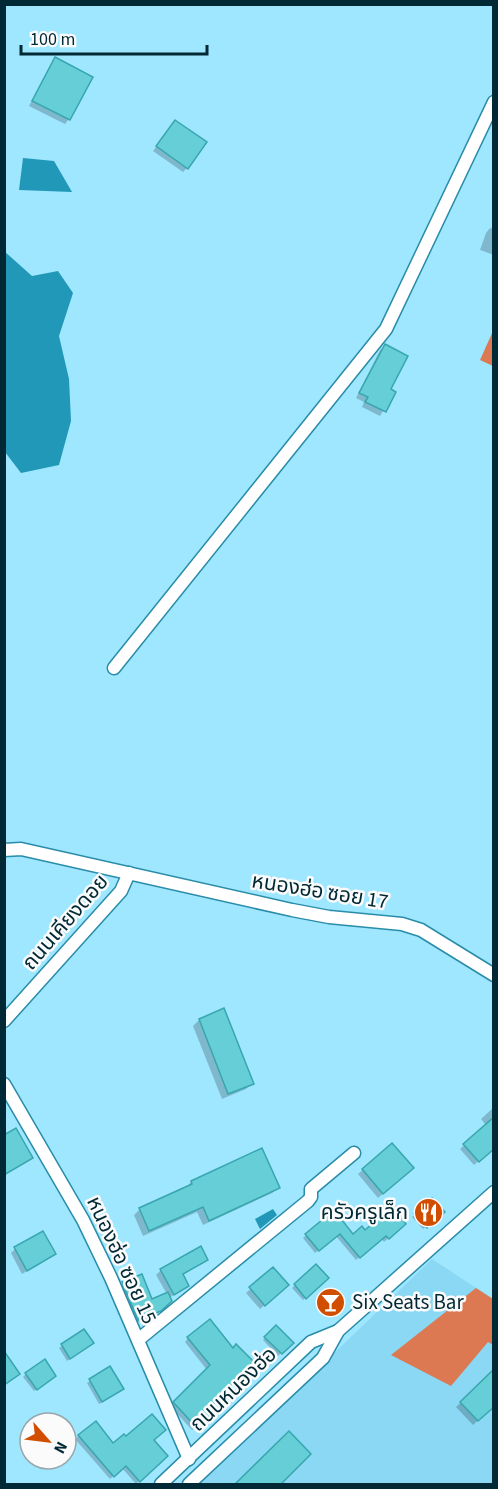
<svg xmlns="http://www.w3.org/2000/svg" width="498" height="1489" font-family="'Source Sans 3','Noto Sans Thai',sans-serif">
<rect width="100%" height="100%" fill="#9fe6ff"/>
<!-- built -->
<polygon fill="#8ad8f3" points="432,1259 493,1299 493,1484 198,1484"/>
<!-- forest -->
<g fill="#dc7952">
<polygon points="493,331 493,366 480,360"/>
<polygon points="476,1288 493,1299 493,1345 488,1342 451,1386 391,1355"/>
</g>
<!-- water -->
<g fill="#2298b8">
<polygon points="23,158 54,161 72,192 19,190"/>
<polygon points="4,251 32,276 58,271 73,293 59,336 69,379 71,421 59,465 21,473 5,452"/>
<polygon points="273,1209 277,1215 260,1229 255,1219"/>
</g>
<!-- shadow -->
<g fill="#0003">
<polygon points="55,59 69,119 65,124 29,106 51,64"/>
<polygon points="175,122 187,168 183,172 153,151"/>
<polygon points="490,228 494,229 494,255 480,250 486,233"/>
<polygon points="385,346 389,389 394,392 380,416 362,407 364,402 356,398 380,350"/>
<polygon points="199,1020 252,1083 246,1089 222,1099 193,1026"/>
<polygon points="494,1107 494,1147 474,1165 460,1149 486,1125 481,1119"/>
<polygon points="392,1145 408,1172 378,1198 358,1174"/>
<polygon points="191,1182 278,1188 272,1193 203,1225 197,1212 143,1236 134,1215 140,1209 186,1188"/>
<polygon points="432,1200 443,1212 423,1229 412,1217"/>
<polygon points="334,1213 352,1236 404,1224 384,1242 381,1238 356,1260 336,1236 315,1253 303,1238"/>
<polygon points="15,1249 55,1254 22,1274 11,1253"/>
<polygon points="207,1259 182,1275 187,1286 169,1298 166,1306 155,1315 134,1324 118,1288 123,1284 151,1301 167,1294 156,1275 161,1270"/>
<polygon points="316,1266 327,1278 303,1300 292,1288"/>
<polygon points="273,1269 283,1290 260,1309 246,1293"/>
<polygon points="276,1327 292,1343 278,1356 263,1340"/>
<polygon points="84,1331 89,1346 67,1361 59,1348"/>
<polygon points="188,1338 233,1350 258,1368 237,1389 231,1383 204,1411 208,1416 192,1430 171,1407 207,1370 185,1342"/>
<polygon points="109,1368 119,1392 99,1404 87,1383"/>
<polygon points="494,1371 494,1405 473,1425 456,1407"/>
<polygon points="26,1374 52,1379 34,1391 23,1377"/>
<polygon points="95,1423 113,1446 152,1440 166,1456 136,1484 122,1468 110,1479 75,1439"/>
</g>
<!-- building -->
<g fill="#65ced6" stroke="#38a6ae" stroke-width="1.5">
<polygon points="55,57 93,77 70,120 32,101"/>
<polygon points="175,120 207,142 188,169 156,146"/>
<polygon points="385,344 408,356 391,389 396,392 386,412 365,402 368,397 359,393"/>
<polygon points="224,1008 254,1084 228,1094 199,1019"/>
<polygon points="494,1117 494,1149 479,1162 463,1144"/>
<polygon points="16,1128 33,1158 4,1175 4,1135"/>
<polygon points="392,1143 414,1168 383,1194 362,1169"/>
<polygon points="262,1148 280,1188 209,1221 203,1207 149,1231 139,1208 192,1184 191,1181"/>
<polygon points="432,1198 445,1212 427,1228 414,1213"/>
<polygon points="391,1207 406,1224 389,1239 386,1236 360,1258 340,1234 319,1251 305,1234 334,1210 353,1234 362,1226 365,1230"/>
<polygon points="43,1231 56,1254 27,1271 14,1247"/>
<polygon points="201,1246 208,1260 183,1274 189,1286 174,1295 160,1269"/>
<polygon points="316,1264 329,1278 306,1299 294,1284"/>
<polygon points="273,1267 289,1285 265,1306 249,1287"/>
<polygon points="142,1274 152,1299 168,1292 172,1301 161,1311 138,1320 122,1282"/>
<polygon points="210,1319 233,1348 236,1344 260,1368 242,1387 236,1380 206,1411 210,1416 197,1428 173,1402 210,1365 187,1337"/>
<polygon points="276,1325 294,1343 282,1354 264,1337"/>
<polygon points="84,1329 94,1343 70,1359 61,1344"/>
<polygon points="4,1351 20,1374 4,1385"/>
<polygon points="45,1359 56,1376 37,1390 25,1373"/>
<polygon points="110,1366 124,1389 102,1402 89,1379"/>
<polygon points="494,1369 494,1407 478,1421 460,1402"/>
<polygon points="152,1414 166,1430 154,1440 168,1456 140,1482 126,1466 114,1477 78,1435 96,1421 113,1443 124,1434 126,1436"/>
<polygon points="289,1431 311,1454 280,1485 234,1485"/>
</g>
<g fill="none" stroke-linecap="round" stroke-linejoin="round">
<defs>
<g id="minor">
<polyline points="114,668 386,329 494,102"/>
<polyline points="4,850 21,849 292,910 329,917 402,924 421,930 494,975"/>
<polyline points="4,1021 121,891 129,873"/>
<polyline points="4,1084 83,1220 111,1278 189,1459"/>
<polyline points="138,1340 308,1201 311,1197 311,1189 354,1153"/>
<polyline points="161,1484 311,1342 338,1331"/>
<polyline points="189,1484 323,1358 338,1331 494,1192"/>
</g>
</defs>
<!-- minor casing -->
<use href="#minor" stroke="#298ca9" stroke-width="15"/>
<!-- minor -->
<use href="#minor" stroke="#fff" stroke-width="12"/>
</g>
<!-- icons -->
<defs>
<symbol id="restaurant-disc" viewBox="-11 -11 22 22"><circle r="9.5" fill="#d14d00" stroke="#fbfbfb"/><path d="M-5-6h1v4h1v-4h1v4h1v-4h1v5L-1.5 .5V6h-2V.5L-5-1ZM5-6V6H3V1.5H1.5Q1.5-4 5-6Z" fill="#fff"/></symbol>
<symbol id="bar-disc" viewBox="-11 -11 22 22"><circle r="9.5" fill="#d14d00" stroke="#fbfbfb"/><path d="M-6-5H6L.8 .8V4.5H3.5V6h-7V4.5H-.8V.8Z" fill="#fff"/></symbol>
</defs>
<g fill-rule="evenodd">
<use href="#restaurant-disc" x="412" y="1196" width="33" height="33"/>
<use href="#bar-disc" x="314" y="1286" width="33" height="33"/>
</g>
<g text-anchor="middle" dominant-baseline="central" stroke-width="5" stroke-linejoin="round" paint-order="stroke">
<!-- street labels -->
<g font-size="21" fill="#002935" stroke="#fbfbfb">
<text transform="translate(320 891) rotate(9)">หนองฮ่อ ซอย 17</text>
<text transform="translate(65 922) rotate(-49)">ถนนเคียงดอย</text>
<text transform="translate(122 1260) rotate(65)">หนองฮ่อ ซอย 15</text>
<text transform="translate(233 1389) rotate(-44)">ถนนหนองฮ่อ</text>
</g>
<!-- poi labels -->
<g font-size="21" fill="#002935" stroke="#fbfbfb" text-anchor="end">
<text x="408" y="1212">ครัวครูเล็ก</text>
<text x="352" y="1302" text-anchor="start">Six Seats Bar</text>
</g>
</g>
<!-- border -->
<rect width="498" height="1489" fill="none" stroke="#002935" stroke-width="12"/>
<!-- north arrow -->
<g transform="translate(48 1441) rotate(118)"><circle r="28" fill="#fbfbfb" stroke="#97a7ac" stroke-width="1.5"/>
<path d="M0-4.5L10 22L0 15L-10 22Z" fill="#d14d00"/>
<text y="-9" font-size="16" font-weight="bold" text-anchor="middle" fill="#002935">N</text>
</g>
<!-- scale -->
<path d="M21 45v9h186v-9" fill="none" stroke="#002935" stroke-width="3"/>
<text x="30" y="45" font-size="18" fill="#002935" stroke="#fbfbfb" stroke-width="4.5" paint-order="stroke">100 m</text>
</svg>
